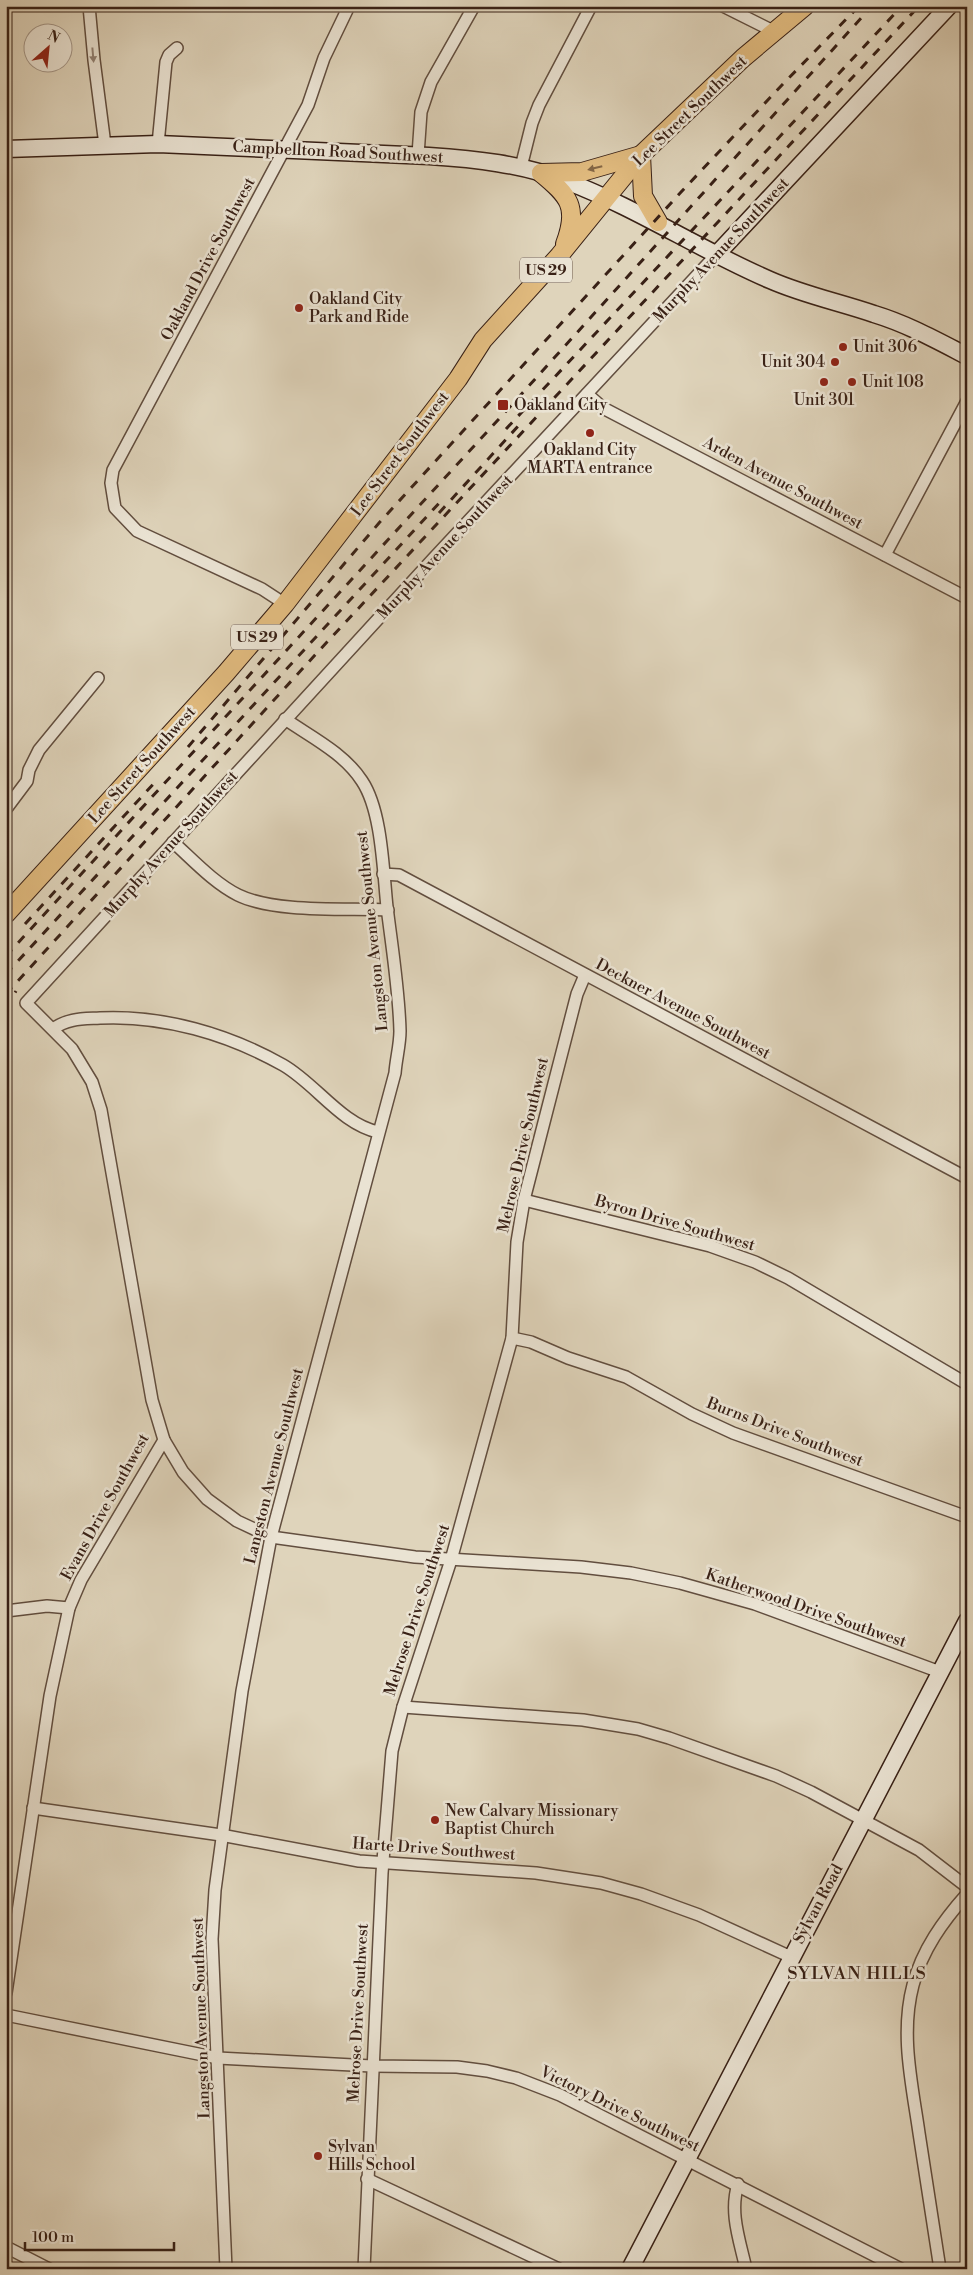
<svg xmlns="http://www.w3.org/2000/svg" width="973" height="2275" font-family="'Libre Bodoni',serif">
<rect width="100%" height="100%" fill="#dfd4bb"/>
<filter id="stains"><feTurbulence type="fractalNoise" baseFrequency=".004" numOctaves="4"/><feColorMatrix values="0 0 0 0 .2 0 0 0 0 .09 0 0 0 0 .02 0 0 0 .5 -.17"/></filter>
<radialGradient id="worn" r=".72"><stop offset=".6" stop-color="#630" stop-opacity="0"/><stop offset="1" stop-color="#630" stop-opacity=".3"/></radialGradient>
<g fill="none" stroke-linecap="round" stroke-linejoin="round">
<defs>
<g id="street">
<polyline points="89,6 94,60 105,145"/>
<polyline points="723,6 775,32"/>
<polyline points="158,144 166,62 169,55 177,48"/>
<polyline points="418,155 421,112 431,82 474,6"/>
<polyline points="521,167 532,123 539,105 591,6"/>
<polyline points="587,394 603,408 967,598"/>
<polyline points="885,555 967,401"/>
<polyline points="285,604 262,589 137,531 115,508 111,483 113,470 308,105 324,58 349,6"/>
<polyline points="6,809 27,781 29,770 39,750 98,678"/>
<path d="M173,842C193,860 214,883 238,895C275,913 346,908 388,910"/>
<polyline points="383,874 399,875 967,1178"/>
<path d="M53,1029C68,1018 83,1019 100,1018C163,1015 228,1034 283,1065C316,1084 341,1124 378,1132"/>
<polyline points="524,1200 710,1246 755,1262 788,1278 967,1384"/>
<polyline points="512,1338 531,1342 568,1358 626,1377 692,1414 733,1433 967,1517"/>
<polyline points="164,1440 183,1472 207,1499 237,1521 271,1537 415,1557 581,1567 631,1573 680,1583 755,1604 940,1672"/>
<polyline points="6,1611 47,1606 69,1608"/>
<polyline points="403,1707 583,1720 638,1729 669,1738 776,1776 811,1792 919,1850 967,1887"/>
<polyline points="33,1808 221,1835 359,1861 536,1873 601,1883 641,1894 699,1915 791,1957"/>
<polyline points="6,1993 50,1696 69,1608 81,1580 164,1440 152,1400 101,1110 92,1082 72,1049 26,1003 433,559 717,254"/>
<polyline points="6,2015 218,2058 372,2066 457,2067 487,2071 516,2078 560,2095 901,2269"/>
<polyline points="367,2179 559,2269"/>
<path d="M738,2184C729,2213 740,2241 746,2269"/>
<polyline points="6,2247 49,2269"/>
<path d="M226,2269L212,1939L215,1890L242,1691L271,1537L395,1073C396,1059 400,1045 400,1031C399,990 392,948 387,907C383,870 382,811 362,781C344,753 311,737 285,719"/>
<polyline points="364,2269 382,1873 392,1751 403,1707 451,1560 512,1338 517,1242 524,1200 577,994 585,975"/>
<path d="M940,2269C933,2223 926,2178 919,2133C912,2084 900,2034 913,1985C922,1950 943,1921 967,1894"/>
</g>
<g id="secondary">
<path d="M6,149L158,144L429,156C475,159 522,164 566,181C637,208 700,250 770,280C804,295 839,302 874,314C907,324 936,340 967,356"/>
<polyline points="717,254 949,6"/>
<polyline points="630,2269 967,1621"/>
</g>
<g id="primary">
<polyline points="641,155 643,196 658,222"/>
<polyline points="541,173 582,172 641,155"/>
<path d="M541,173C569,196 579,207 565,244"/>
<polyline points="6,914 226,673 285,604 458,379 483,340 559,256 641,155 743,58 805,6"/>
</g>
</defs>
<!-- street casing -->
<use href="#street" stroke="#624e3f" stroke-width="14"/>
<!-- secondary casing -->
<use href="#secondary" stroke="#392116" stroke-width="19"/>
<!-- primary casing -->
<use href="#primary" stroke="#392116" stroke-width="20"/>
<!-- street -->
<use href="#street" stroke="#eae3d3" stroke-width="11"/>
<!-- secondary -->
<use href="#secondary" stroke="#eae3d3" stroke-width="16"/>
<!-- primary -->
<use href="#primary" stroke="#e0ba7e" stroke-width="18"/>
<!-- rail -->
<g stroke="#392116" stroke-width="3" stroke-dasharray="9 9" stroke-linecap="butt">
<polyline points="506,429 902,6"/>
<polyline points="439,513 520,424"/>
<polyline points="188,747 379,523 682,191 782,85 859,6"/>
<polyline points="25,924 157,780"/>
<polyline points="6,956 508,409 872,6"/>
<polyline points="6,974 441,501"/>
<polyline points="6,994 315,655 919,6"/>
<polyline points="6,1008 16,991"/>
</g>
</g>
<!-- one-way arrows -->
<defs><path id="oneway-solid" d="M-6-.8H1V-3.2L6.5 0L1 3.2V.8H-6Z" transform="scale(1.25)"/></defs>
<use fill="#928274" href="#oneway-solid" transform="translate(93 55) rotate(85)"/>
<use fill="#846645" href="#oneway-solid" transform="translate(595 168) rotate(166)"/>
<!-- markers -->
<g fill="#8f2418" stroke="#eae3d3" stroke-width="2">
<circle cx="299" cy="308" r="5"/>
<circle cx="843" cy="347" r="5"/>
<circle cx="835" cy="362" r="5"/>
<circle cx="824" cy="382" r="5"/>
<circle cx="852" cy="382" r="5"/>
<rect x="497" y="399" width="12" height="12" rx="2.5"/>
<circle cx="590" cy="433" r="5"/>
<circle cx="435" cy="1820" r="5"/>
<circle cx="318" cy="2156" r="5"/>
</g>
<g text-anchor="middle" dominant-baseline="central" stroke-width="5" stroke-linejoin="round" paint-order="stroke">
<!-- shield labels -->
<g fill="#eae3d3" stroke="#6e5b4f" stroke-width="1">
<rect x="520" y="257.5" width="52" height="25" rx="4"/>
<rect x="231" y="624.5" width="52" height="25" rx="4"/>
</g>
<g font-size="15" font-weight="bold" fill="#392116">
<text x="546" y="270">US 29</text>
<text x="257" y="637">US 29</text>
</g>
<!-- street labels -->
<g font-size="16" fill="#392116" stroke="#eae3d3">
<text transform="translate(690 111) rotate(-44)">Lee Street Southwest</text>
<text transform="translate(338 152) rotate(3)">Campbellton Road Southwest</text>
<text transform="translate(721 250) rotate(-47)">Murphy Avenue Southwest</text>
<text transform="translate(208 259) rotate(-62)">Oakland Drive Southwest</text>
<text transform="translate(400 454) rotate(-53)">Lee Street Southwest</text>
<text transform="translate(783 483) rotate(28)">Arden Avenue Southwest</text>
<text transform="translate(445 547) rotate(-47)">Murphy Avenue Southwest</text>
<text transform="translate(142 765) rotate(-48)">Lee Street Southwest</text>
<text transform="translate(171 844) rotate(-48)">Murphy Avenue Southwest</text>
<text transform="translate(372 931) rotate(-96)">Langston Avenue Southwest</text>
<text transform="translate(683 1009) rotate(28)">Deckner Avenue Southwest</text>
<text transform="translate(523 1145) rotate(-77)">Melrose Drive Southwest</text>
<text transform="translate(675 1223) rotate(16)">Byron Drive Southwest</text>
<text transform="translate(785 1432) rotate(21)">Burns Drive Southwest</text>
<text transform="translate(274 1466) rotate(-76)">Langston Avenue Southwest</text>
<text transform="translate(105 1507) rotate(-61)">Evans Drive Southwest</text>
<text transform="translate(806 1608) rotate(19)">Katherwood Drive Southwest</text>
<text transform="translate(417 1610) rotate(-72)">Melrose Drive Southwest</text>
<text transform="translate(434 1849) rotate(4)">Harte Drive Southwest</text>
<text transform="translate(818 1904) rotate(-62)">Sylvan Road</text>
<text transform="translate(358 2013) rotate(-87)">Melrose Drive Southwest</text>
<text transform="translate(201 2018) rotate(-92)">Langston Avenue Southwest</text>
<text transform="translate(620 2109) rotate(26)">Victory Drive Southwest</text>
</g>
<!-- poi labels -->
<g font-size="16" fill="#392116" stroke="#eae3d3" text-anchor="start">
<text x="309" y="299">Oakland City<tspan x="309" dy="18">Park and Ride</tspan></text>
<text x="853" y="347">Unit 306</text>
<text x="825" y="362" text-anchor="end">Unit 304</text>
<text x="862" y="382">Unit 108</text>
<text x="824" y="400" text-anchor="middle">Unit 301</text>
<text x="514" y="405">Oakland City</text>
<text x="590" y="450" text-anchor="middle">Oakland City<tspan x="590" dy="18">MARTA entrance</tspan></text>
<text x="445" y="1811">New Calvary Missionary<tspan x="445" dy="18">Baptist Church</tspan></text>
<text x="328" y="2147">Sylvan<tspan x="328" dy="18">Hills School</tspan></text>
</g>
<!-- neighbourhood labels -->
<g font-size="18" letter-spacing="1" fill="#392116" stroke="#eae3d3">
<text x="857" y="1973">SYLVAN HILLS</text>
</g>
</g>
<!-- margin -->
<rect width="973" height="2275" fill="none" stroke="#dfd4bb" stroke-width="25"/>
<rect x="8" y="8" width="958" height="2260" fill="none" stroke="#392116" stroke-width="2.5"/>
<rect x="12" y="12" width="948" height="2250" fill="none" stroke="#392116"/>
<!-- north arrow -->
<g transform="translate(48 48) rotate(27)"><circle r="24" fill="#eae3d3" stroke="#a39587"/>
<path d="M0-4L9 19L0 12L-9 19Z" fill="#8f2418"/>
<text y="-8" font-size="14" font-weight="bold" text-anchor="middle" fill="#392116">N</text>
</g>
<!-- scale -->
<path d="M25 2242v8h149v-8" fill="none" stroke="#392116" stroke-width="2.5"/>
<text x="32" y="2242" font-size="15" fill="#392116" stroke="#eae3d3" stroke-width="4" paint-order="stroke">100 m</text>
<rect width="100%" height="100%" filter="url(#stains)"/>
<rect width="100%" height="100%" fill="url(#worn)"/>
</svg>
